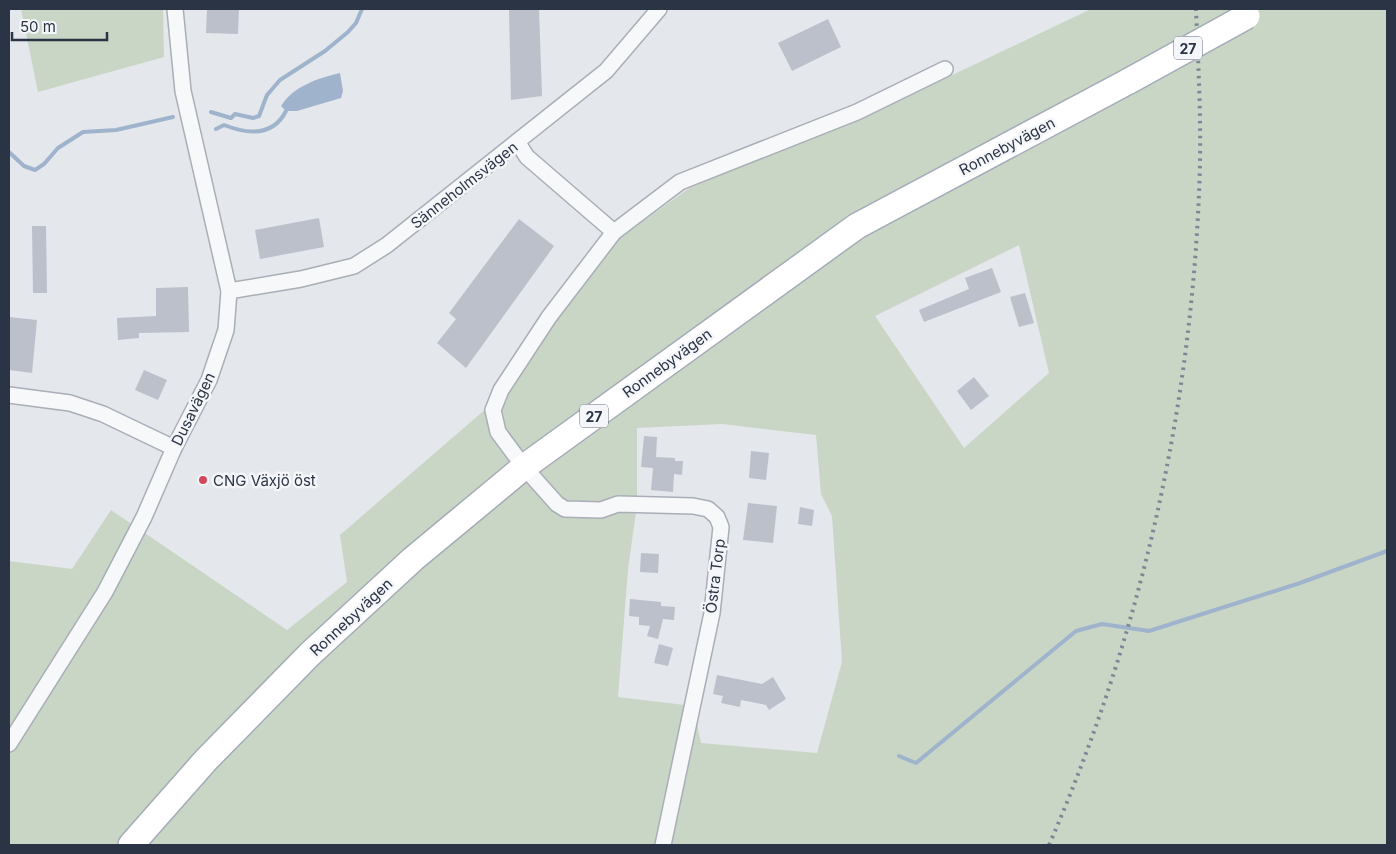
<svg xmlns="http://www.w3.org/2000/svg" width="1396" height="854" font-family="Inter,sans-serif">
<rect width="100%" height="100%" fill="#e4e7ec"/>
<!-- green -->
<g fill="#c9d6c5" fill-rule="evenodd">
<polygon points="21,9 163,9 164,57 38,92"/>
<path d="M1091,9H1387V845H9V561L72,569L111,510L287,630L347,582L340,535L488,407L620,238L696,183L885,107ZM1019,245L1049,373L964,448L875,316ZM722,424L816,435L821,494L832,516L842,662L817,753L701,743L693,706L618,697L628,569L637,505V428Z"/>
</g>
<!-- water -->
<path fill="#9fb4cc" d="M340,73L343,91L341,98L297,111H286L281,106C293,86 319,78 340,73Z"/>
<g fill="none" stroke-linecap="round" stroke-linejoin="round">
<!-- stream -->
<g stroke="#9fb4cc" stroke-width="4">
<polyline points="211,112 231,118 235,114 253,118 259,116 267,95 280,80 325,51 348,32 356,23 362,9"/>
<path d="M216,129L224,125C247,134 273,137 286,111"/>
<polyline points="9,152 24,166 35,170 44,164 58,148 83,132 116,130 173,117"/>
<polyline points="899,756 916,763 1076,631 1102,624 1149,631 1300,583 1387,551"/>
</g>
</g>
<!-- building -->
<g fill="#bbc0ca">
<polygon points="207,9 239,9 238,34 206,33"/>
<polygon points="509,9 539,9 542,96 511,100"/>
<polygon points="828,19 841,47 792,71 778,43"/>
<polygon points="319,218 324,247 260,259 255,230"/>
<polygon points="519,219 554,246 466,368 437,343 456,319 449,313"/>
<polygon points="32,226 46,226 47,293 33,293"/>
<polygon points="992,268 1001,292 924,322 919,310 969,289 965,278"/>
<polygon points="188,287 189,332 139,333 139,338 118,340 117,318 156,316 156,288"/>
<polygon points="1025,293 1034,323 1019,327 1010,297"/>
<polygon points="9,317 37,320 32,373 9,370"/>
<polygon points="144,370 167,380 158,400 135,390"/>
<polygon points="974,377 989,396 971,410 957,391"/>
<polygon points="644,436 657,437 656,457 675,458 675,461 683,461 682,475 674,474 673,492 651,490 653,468 641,467"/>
<polygon points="751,451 769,453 766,480 749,478"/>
<polygon points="748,503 777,506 773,543 743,540"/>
<polygon points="800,507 814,510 812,526 798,524"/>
<polygon points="641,553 659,554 658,573 640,572"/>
<polygon points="630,599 661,602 661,606 675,607 674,620 663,619 658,639 647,636 650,626 639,625 639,617 629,616"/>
<polygon points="659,644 673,648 668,666 654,663"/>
<polygon points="717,675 762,684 773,677 786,699 769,710 766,705 741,700 740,707 721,703 723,696 713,694"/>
</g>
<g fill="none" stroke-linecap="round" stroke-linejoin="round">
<defs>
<g id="street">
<polyline points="518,143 527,157 614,232"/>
<polyline points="229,291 301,279 354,266 387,245 606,71 659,9"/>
<polyline points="9,395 70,403 103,414 174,448"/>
<polyline points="9,744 105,592 144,517 174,448 209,380 226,330 229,291 183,91 175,9"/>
<polyline points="663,845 712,613 721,527 717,517 708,509 693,506 618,504 601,510 565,509 557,504 524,467 498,432 493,410 501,390 549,317 614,232 680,182 857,112 945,69"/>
</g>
<polyline id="primary" points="131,845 206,760 310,654 413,559 524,467 857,226 1129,81"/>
</defs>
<!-- street casing -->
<use href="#street" stroke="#a9aeb7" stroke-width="18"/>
<!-- primary casing -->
<use href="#primary" stroke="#a3abb8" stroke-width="28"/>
<!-- street -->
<use href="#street" stroke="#f7f8fa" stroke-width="15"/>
<!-- primary -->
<use href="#primary" stroke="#fff" stroke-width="25"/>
<!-- rail -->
<path stroke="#7d8696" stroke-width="4" stroke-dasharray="2.5 5" stroke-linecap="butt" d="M1049,845C1143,629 1194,399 1200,164C1201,112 1198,60 1196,9"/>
<defs>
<polyline id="primary-bridge" points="1129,81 1247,16"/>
</defs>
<!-- primary-bridge casing -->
<use href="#primary-bridge" stroke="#a3abb8" stroke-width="28" stroke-linecap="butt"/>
<!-- primary-bridge -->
<use href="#primary-bridge" stroke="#fff" stroke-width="25"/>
</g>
<!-- markers -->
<circle fill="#d1495b" stroke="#f4f6f9" stroke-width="2" cx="203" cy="480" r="5"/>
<g text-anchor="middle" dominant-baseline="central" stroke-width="5" stroke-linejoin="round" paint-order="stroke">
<!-- shield labels -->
<g fill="#f4f6f9" stroke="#676e7b" stroke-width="1">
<rect x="1174" y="36.5" width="28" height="23" rx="4"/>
<rect x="580" y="404.5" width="28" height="23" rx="4"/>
</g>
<g font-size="14" font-weight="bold" fill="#2b3445">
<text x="1188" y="48">27</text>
<text x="594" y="416">27</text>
</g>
<!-- street labels -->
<g font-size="15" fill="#2b3445" stroke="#f4f6f9">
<text transform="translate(1007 146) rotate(-28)">Ronnebyvägen</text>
<text transform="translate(464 185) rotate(-38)">Sänneholmsvägen</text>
<text transform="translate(667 363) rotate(-36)">Ronnebyvägen</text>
<text transform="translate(193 409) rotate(-64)">Dusavägen</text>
<text transform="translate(715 576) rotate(-83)">Östra Torp</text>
<text transform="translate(351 617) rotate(-43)">Ronnebyvägen</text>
</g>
<!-- poi labels -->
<g font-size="15" fill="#2b3445" stroke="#f4f6f9" text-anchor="start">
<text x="213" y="480">CNG Växjö öst</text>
</g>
</g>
<!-- border -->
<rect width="1396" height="854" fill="none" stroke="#2b3445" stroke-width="20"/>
<!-- scale -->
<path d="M12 32v8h95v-8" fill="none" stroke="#2b3445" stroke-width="2.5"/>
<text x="20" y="32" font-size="15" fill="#2b3445" stroke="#f4f6f9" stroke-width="4" paint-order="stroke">50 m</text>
</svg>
